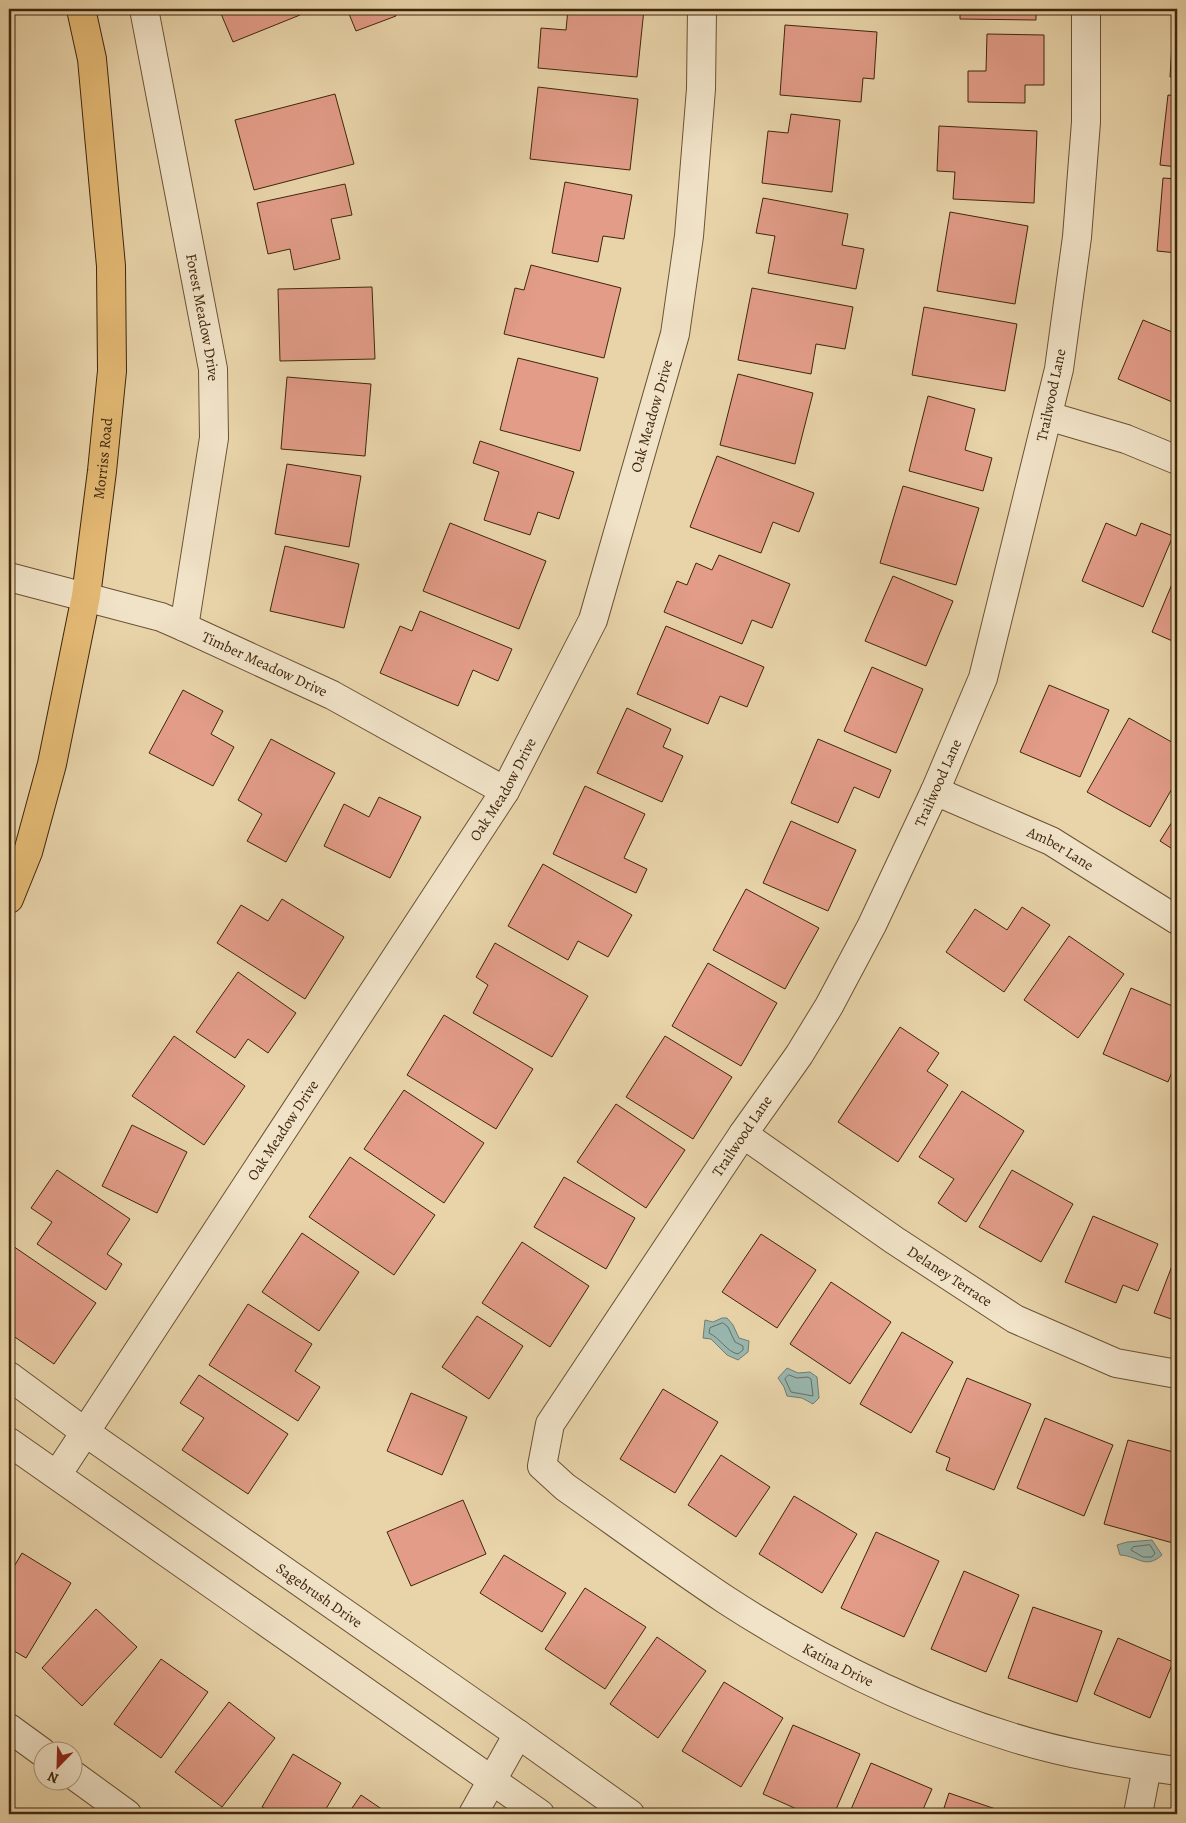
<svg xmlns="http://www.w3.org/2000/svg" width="1186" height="1823" font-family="Alegreya,serif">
<rect width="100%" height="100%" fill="#e9d4aa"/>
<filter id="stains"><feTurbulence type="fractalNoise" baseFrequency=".004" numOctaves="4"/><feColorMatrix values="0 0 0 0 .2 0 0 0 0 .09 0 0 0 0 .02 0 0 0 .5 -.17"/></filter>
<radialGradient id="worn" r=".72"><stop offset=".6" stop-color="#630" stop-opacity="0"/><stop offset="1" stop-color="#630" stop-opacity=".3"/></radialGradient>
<!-- water -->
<g fill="#99b7b0" stroke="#757d6e">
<polygon points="722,1318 727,1318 733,1325 739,1338 749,1341 748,1352 738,1360 727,1355 711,1339 703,1338 705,1320 713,1322"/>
<polygon points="787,1368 798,1373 810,1372 817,1377 819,1398 813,1404 802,1398 787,1396 784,1387 778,1378"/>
<path d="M1152,1540L1162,1555C1145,1570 1139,1556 1120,1555L1117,1545L1127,1542Z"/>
</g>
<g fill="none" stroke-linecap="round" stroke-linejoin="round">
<!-- shore -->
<g stroke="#6c6e5e" stroke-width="1">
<path d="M723,1323L728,1327L735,1342L743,1346V1350L738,1354C727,1352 720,1338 709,1333L710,1328Z"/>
<polygon points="789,1375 797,1378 808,1377 811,1379 813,1396 791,1392 785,1379"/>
<polygon points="1150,1545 1155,1553 1152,1557 1143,1557 1131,1550 1133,1547"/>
</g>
</g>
<!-- building -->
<g fill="#e29c88" stroke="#3f260c">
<polygon points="219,9 298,9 300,15 233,42"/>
<polygon points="316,9 328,9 317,13"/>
<polygon points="347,9 393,9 396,16 356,31"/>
<polygon points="568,9 644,9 637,77 538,68 541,28 566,30"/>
<polygon points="819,9 872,9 872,11"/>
<polygon points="960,9 1036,9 1036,20 960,19"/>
<polygon points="1174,9 1177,9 1177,77 1170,77"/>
<polygon points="785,25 877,32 874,79 863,78 861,102 780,95"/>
<polygon points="987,34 1044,35 1044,85 1025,85 1025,103 968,102 968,71 986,71"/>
<polygon points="538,87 638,99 630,170 530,159"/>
<polygon points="335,94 354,164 254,190 235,120"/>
<polygon points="1168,95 1177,96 1177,167 1160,165"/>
<polygon points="791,114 840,120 832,192 762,183 768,131 788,133"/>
<polygon points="939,126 1037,131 1034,203 953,199 955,172 937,171"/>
<polygon points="1163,178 1177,179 1177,253 1157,251"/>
<polygon points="565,182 632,195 624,239 603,236 598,262 552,253"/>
<polygon points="345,184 352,215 331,219 340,259 294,270 290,249 268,254 257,203"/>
<polygon points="763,198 848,214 842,245 864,249 856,289 768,273 775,236 756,233"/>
<polygon points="950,212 1028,226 1015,304 937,291"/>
<polygon points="531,265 621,288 604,358 504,334 515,288 524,290"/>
<polygon points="372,287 375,359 280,361 278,289"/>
<polygon points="752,288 853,307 845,349 816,344 811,374 738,360"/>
<polygon points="924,307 1017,324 1005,391 912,375"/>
<polygon points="1143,320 1177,334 1177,404 1118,379"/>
<polygon points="518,358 598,378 580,451 500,430"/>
<polygon points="738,374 813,393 795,464 720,445"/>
<polygon points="287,377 371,384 365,456 281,449"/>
<polygon points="928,396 975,409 965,450 992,458 983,491 909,471"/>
<polygon points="480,441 574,472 559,519 538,512 530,535 484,520 499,472 473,463"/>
<polygon points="717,456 814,493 799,532 773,522 761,553 690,527"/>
<polygon points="287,464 361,476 349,547 275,534"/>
<polygon points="903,486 979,508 956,585 880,563"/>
<polygon points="450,523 546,561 519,629 423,591"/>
<polygon points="1106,523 1136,536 1141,523 1173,536 1143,607 1082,581"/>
<polygon points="285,546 359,564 344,628 270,611"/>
<polygon points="719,555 790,584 772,628 752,620 742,644 664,612 677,581 687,585 696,563 712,570"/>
<polygon points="1177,572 1177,643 1152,632"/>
<polygon points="893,576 953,601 926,666 865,641"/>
<polygon points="420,611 512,649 498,681 473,670 458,706 380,673 400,626 412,631"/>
<polygon points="666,626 764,667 747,707 720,696 708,724 637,694"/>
<polygon points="872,667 923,689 896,753 844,731"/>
<polygon points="1049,685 1109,710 1080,777 1020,752"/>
<polygon points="183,690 223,711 211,734 234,747 213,786 149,753"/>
<polygon points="627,708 671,729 663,747 683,756 662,802 597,773"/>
<polygon points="1129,718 1177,745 1177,780 1150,827 1087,792"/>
<polygon points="271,739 335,773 286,862 247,841 262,814 238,800"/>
<polygon points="818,739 891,770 879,798 854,787 838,823 791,803"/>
<polygon points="585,786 645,814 624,858 647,869 636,893 553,854"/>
<polygon points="379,797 421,817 390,878 324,846 344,804 369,817"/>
<polygon points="1177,814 1177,852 1160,841"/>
<polygon points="791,821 856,850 828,911 763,883"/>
<polygon points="543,864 632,915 608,957 578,941 568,960 508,926"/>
<polygon points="746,889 819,928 785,989 713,950"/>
<polygon points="282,899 344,937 305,999 217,943 241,905 268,921"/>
<polygon points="1022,907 1050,925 1004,992 946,952 975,909 1007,930"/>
<polygon points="1069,936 1124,974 1078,1038 1024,1000"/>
<polygon points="495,943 588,996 552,1057 473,1013 488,985 476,977"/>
<polygon points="708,963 777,1003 741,1066 672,1026"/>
<polygon points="238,972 296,1013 268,1053 248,1039 235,1058 196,1032"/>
<polygon points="1131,988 1177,1008 1177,1059 1168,1082 1103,1054"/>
<polygon points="444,1015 533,1069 496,1129 407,1075"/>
<polygon points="900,1027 939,1053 927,1071 948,1085 898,1162 838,1122"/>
<polygon points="174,1036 245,1086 204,1145 132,1096"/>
<polygon points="665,1036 732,1077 693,1139 626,1097"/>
<polygon points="404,1090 484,1143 444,1203 364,1149"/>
<polygon points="962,1091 1024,1131 966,1222 938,1203 954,1179 919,1157"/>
<polygon points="616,1104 685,1150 646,1208 577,1162"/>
<polygon points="132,1125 187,1152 157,1213 102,1186"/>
<polygon points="350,1157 435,1215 394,1275 309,1217"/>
<polygon points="57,1170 130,1219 107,1254 122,1264 106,1290 37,1244 52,1222 31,1208"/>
<polygon points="1012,1170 1073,1204 1041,1262 979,1227"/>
<polygon points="564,1177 635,1218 606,1269 534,1227"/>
<polygon points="1093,1216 1158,1244 1138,1291 1123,1285 1116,1303 1065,1282"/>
<polygon points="302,1233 359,1272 319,1331 262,1292"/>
<polygon points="761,1234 816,1270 777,1328 722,1292"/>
<polygon points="522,1242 589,1286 550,1347 482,1303"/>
<polygon points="10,1244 96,1303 54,1364 9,1333 9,1246"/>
<polygon points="1175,1258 1177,1258 1177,1321 1154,1313"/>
<polygon points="831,1282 891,1322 850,1384 790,1344"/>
<polygon points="248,1304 312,1344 295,1371 320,1387 298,1421 209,1365"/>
<polygon points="477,1316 523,1346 489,1399 442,1367"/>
<polygon points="902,1332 953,1362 911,1433 860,1404"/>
<polygon points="199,1375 288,1434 248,1494 182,1450 204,1418 180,1403"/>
<polygon points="967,1378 1031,1404 994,1490 946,1470 950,1458 936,1452"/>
<polygon points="663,1389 718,1422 675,1493 620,1459"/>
<polygon points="411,1393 467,1417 442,1475 387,1451"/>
<polygon points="1045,1418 1113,1445 1084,1516 1017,1488"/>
<polygon points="1128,1440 1177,1453 1177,1529 1173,1543 1104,1524"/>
<polygon points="721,1455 770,1487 736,1537 688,1505"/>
<polygon points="794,1496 857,1534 822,1593 759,1554"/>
<polygon points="463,1500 486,1554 411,1586 387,1532"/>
<polygon points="876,1532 939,1561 904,1637 841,1608"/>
<polygon points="22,1553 71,1583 26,1658 9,1648 9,1575"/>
<polygon points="504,1555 566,1593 542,1632 480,1593"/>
<polygon points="964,1571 1019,1595 986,1672 931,1649"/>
<polygon points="585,1588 646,1627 605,1689 545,1649"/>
<polygon points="1033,1607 1102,1631 1077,1702 1008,1678"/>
<polygon points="96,1609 137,1647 82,1706 42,1668"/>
<polygon points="657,1637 706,1671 658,1738 610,1704"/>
<polygon points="1118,1638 1173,1662 1150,1718 1094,1694"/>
<polygon points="161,1659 208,1692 161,1758 114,1724"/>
<polygon points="724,1682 783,1718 741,1787 682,1751"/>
<polygon points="229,1702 275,1738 222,1807 175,1772"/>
<polygon points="793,1725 860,1754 834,1814 808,1814 763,1794"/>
<polygon points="293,1754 341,1783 323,1814 276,1814 262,1807"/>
<polygon points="871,1763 932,1789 921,1814 849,1814"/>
<polygon points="949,1793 1010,1814 942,1814"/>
<polygon points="361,1795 389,1814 348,1814"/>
</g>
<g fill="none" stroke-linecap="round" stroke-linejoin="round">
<defs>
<g id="minor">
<path id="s1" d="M144,9L213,369L214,438L184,627"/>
<path id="s2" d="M1086,9V122L1077,237L1059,369L983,678L935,791L872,925L829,1006L799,1055L743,1134L550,1424L542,1466L565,1487C619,1525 672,1564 726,1600C814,1657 910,1706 1011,1737C1065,1754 1121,1763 1177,1771"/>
<polyline points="1048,416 1126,439 1177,460"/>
<path id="s3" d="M9,577L161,617L184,627L332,695L505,791"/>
<path id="s4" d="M935,791L1051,841L1177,920"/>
<path id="s5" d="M743,1134L894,1240L1015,1319L1116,1363L1177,1374"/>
<path id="s6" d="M9,1376L85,1432L518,1734L630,1814"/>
<polyline points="9,1442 540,1814"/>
<path id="s7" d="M57,1475L505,791L593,620L675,334L689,236L701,89L702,9"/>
<polyline points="9,1728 42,1752"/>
<polyline points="72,1774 127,1814"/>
<polyline points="473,1814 518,1734"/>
<polyline points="1138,1814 1147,1767"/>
</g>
<g id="major">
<path id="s8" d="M9,899L28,852L52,764L86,596L102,471L112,371L111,266L92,59L81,9"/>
</g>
</defs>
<!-- minor casing -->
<use href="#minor" stroke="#6a5234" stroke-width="30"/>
<!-- major casing -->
<use href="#major" stroke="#3f260c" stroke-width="30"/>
<!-- minor -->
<use href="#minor" stroke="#f1e3c8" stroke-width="28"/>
<!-- major -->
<use href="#major" stroke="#e4ba75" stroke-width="28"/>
</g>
<g text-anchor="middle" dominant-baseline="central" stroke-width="4.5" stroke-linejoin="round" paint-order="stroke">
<!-- street labels -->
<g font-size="15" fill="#3f260c" stroke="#f1e3c8">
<text stroke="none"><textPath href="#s1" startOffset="314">Forest Meadow Drive</textPath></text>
<text transform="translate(1051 395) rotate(-78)">Trailwood Lane</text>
<text stroke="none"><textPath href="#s7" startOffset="1222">Oak Meadow Drive</textPath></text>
<text stroke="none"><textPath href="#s8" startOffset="452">Morriss Road</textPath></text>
<text stroke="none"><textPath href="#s3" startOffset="271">Timber Meadow Drive</textPath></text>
<text transform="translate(938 783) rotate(-66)">Trailwood Lane</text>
<text stroke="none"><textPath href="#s7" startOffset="818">Oak Meadow Drive</textPath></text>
<text stroke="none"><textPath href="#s4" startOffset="138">Amber Lane</textPath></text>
<text stroke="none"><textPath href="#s7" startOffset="412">Oak Meadow Drive</textPath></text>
<text transform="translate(742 1136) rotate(-56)">Trailwood Lane</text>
<text stroke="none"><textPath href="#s5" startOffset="251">Delaney Terrace</textPath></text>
<text stroke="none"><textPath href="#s6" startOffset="380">Sagebrush Drive</textPath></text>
<text stroke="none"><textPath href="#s2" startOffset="1945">Katina Drive</textPath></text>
</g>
</g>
<!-- margin -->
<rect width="1186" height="1823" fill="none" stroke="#e9d4aa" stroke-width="30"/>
<rect x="10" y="10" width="1166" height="1803" fill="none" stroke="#3f260c" stroke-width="2.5"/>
<rect x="15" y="15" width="1156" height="1793" fill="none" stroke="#3f260c"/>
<!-- north arrow -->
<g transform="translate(58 1766) rotate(203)"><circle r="24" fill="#f1e3c8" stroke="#aa977d"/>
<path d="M0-4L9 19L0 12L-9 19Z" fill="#8f2418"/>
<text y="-8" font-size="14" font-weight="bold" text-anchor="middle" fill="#3f260c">N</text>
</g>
<rect width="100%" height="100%" filter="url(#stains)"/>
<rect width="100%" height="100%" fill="url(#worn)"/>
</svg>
